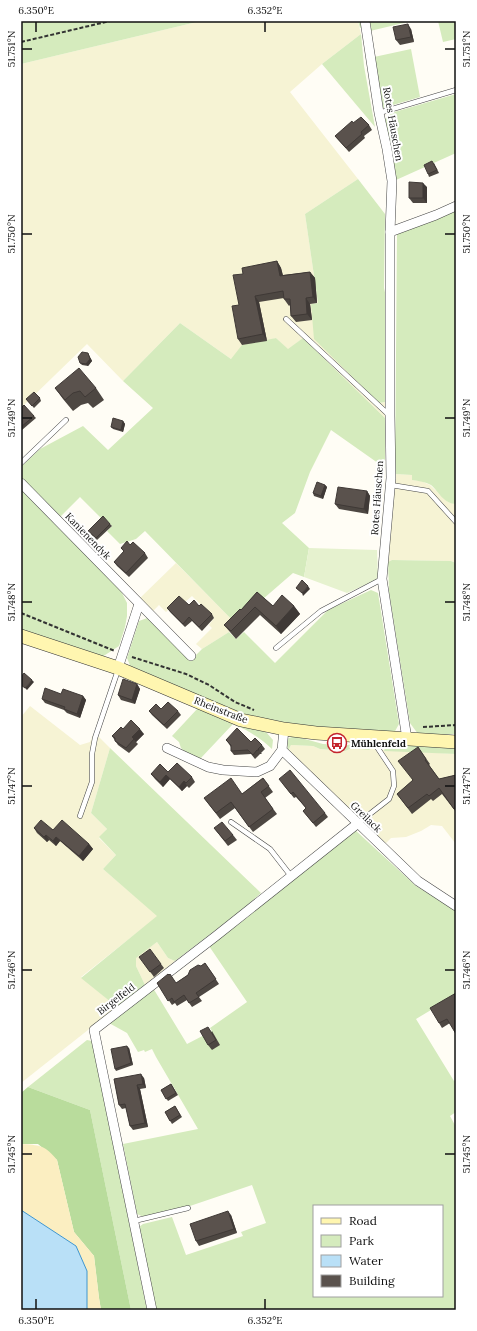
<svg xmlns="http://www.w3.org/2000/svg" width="477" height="1331" font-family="Lora,serif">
<rect width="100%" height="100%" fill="#fffdf5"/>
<!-- farmland -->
<g fill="#f6f3d4">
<polygon points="201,21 358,22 361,34 322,64 290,92 358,179 305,214 318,303 311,304 379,403 385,402 385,418 303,338 288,350 276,338 267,341 231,359 180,323 123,381 87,344 21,408 21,64"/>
<polygon points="395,474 412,475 412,480 421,481 430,485 448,502 456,504 456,563 451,561 392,560 388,562 388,553 394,493"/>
<polygon points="176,563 237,625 229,632 202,649 196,644 212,628 209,625 214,618 192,596 185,602 180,598 166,612 159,605 152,612 139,599"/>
<polygon points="30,706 80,745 90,742 93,735 98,736 110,748 91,813 107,829 99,838 116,855 103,869 158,916 81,977 117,1007 21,1083 21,717"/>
<polygon points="291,745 313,746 320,749 345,751 352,748 456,754 456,844 442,826 431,825 421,831 406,837 391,838 385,844 288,751"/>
<polygon points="157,942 168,958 175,961 145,985 136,966 135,958"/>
</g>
<!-- green -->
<g fill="#d5ebbd" fill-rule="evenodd">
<polygon points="21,21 201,21 21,64"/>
<polygon points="358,21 412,21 370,31 368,28 360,28"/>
<polygon points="438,21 456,21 456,39 443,42"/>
<polygon points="361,34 364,66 375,127 322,64"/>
<polygon points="411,49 420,97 383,108 374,57"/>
<polygon points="456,94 456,153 396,180 385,119 391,113"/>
<polygon points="358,179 385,214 384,288 386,297 385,402 379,403 314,339 311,304 318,303 305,214"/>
<path d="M456,210V504C444,504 439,492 431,485C425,482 419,481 412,480V475L395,474L397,234L400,232Z"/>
<polygon points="180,323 231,359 242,345 276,338 288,349 303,338 385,418 385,468 331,430 310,472 295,513 282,523 309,548 304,577 293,573 263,599 237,625 145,531 136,539 120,544 107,531 112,526 105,519 103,520 80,497 59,518 21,479 21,467 40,449 83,426 108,450 153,408 123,381"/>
<polygon points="21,487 118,585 127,603 127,616 125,627 119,646 102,657 21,630"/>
<polygon points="392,560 451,561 456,563 456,734 439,735 418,734 410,723 389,592 388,562"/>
<polygon points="371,590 378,593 399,724 394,733 312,728 280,723 247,715 131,668 127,658 139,621 150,617 191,660 202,649 229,632 236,639 244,632 275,663 328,610"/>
<path d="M198,708L233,724L266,732L273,740L272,749C260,738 248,730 233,724L200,759L186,753L181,748L179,742L172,736Z"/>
<polygon points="294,736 323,744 345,745 364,744 370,750 352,748 345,751 320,749 313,746 291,745 288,751 287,739"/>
<polygon points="386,743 456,748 456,754 384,751"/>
<polygon points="110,748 261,893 242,910 175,961 168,958 157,942 136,958 136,966 145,985 117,1007 81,978 157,916 103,869 116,855 99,837 107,829 91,813"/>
<path d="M355,830L416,886L456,910V995L416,1019L454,1081L456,1080V1112L450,1116L456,1127V1310H156L139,1227L143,1224L172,1217L186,1255L243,1236L241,1232L266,1223L252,1185L190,1206L144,1217L137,1214L123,1144L198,1129L156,1057L152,1049L145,1052L144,1050L138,1052L127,1033L109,1023L153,988L187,1044L212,1031L210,1028L247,1002L209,946L248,917L270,896ZM314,1206H442V1296H314Z"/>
<polygon points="87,1040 92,1041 147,1310 131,1310 90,1110 28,1087"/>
</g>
<!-- forest -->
<polygon fill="#b9dc9c" points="28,1087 90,1110 131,1310 101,1310 99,1298 94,1256 74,1232 57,1160 38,1144 21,1144 21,1093"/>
<!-- sand -->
<path fill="#fbeec1" d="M21,1144C39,1145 45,1145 57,1160L74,1232L94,1256L99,1298L101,1310H87V1271L76,1246L21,1210Z"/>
<!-- pitch -->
<polygon fill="#e6f2cf" points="309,548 377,550 378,579 347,593 304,577"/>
<!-- water -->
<polygon fill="#b9e0f7" stroke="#3f96cf" points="21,1210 76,1246 87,1271 87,1310 21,1310"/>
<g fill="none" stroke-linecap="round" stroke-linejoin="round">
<defs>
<g id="lane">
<polyline points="379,113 456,90"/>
<polyline points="286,319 389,415"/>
<polyline points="21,463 66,420"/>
<polyline points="391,485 428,491 456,522"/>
<polyline points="276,648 321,611 382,579"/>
<polyline points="80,816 92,782 92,754 95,738 118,670"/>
<polyline points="231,822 270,849 291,876"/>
<polyline points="357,824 389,799 394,786 393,771 371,738"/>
<polyline points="134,1221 188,1208"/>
</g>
<g id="street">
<polyline points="365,21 379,113 387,149 392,181 390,232 390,416 391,478 382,579 407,739"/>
<polyline points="390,232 436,215 456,206"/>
<polyline points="21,483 191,656"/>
<polyline points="118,668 139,604"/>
<polyline points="284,729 282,750 418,881 456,906"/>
<polyline points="167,748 208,767 223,770 257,772 270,766 282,750"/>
<polyline points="152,1310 94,1030 216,936 357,824"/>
</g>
<polyline id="secondary" points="21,636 118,668 241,720 284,729 316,733 456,742"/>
</defs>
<!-- lane casing -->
<use href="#lane" stroke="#444" stroke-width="5.5"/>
<!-- street casing -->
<use href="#street" stroke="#444" stroke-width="10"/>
<!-- secondary casing -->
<use href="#secondary" stroke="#333" stroke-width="14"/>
<!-- path -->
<g stroke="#333" stroke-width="2" stroke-dasharray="4 2" stroke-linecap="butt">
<polyline points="21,42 110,21"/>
<polyline points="21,613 115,651"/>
<polyline points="132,657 186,674 209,685 235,702 254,710"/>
<polyline points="423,727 456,725"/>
</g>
<!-- lane -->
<use href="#lane" stroke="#fff" stroke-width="4.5"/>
<!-- street -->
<use href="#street" stroke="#fff" stroke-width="9"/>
<!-- secondary -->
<use href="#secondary" stroke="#fff6b0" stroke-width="13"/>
</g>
<!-- wall -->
<g fill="#4d4742">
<polygon points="411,29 414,42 400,45 396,40"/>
<polygon points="353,123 369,125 372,130 364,136 365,138 349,152 335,136"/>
<polygon points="434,163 439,173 429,177 428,174"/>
<polygon points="427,187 427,203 413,203 409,198"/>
<polygon points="277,261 281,268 283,275 310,272 315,278 317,303 310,304 312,320 296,322 291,316 290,305 289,306 284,299 284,298 259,302 267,341 242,345 238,339 243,274"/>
<polygon points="88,353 92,361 88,366 82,365 80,363"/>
<polygon points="55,388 96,388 104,400 93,408 88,403 81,405 73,411 63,399"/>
<polygon points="40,398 41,401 34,408 26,399"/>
<polygon points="21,408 34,416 36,418 22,430 21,429"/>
<polygon points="123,421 125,424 123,432 113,429 111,427"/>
<polygon points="325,485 327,487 323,499 314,496 313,493"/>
<polygon points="367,491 370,496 368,514 339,509 335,504"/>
<polygon points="110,524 112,526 97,540 88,531"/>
<polygon points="130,545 145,553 148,558 129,577 117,566 114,562 124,552 121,548"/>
<polygon points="257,592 273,606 294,606 300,614 281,634 260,615 236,639 224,625 241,610"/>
<polygon points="189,605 199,606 212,614 214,618 202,631 192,621 185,627 170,612 167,608"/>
<polygon points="137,684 140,689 135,704 121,700 118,695"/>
<polygon points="61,694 83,696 86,700 80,718 67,713 64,710 45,703 42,699"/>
<polygon points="161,709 178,711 181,715 167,729 152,715 149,711"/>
<polygon points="123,729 144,734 136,742 138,744 129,753 118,745 112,736"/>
<polygon points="226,740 251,742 262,745 265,749 261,753 262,754 260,754 255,759 251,754 234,755 231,751 231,747"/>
<polygon points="418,747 430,764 429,765 439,779 456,775 456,812 442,794 433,801 431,799 412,814 397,794 412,781"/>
<polygon points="168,772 192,777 195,782 189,788 187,786 182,791 170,779 163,787 155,779 151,774"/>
<polygon points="263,778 273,792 265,798 277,814 253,832 235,808 220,819 204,798 242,794"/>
<polygon points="282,783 325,813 328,817 316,827 303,811 306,808 296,797 294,798"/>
<polygon points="34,828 53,830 89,844 93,849 83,861 60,841 56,846 49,840 47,842 37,833"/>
<polygon points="214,828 233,835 237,840 228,846"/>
<polygon points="143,962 161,964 164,968 154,977"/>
<polygon points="205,963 219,984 199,997 202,1001 192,1007 187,1000 177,1006 175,1003 172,1005 157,983 176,983"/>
<polygon points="456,993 450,1023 442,1028 439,1023"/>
<polygon points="212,1031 220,1045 212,1050 208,1045"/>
<polygon points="129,1048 133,1065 116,1071 115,1069"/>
<polygon points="144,1078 146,1088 140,1089 148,1127 133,1130 130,1126 126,1108 122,1109 119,1105 114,1079"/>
<polygon points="171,1084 178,1095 168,1101 161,1090"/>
<polygon points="175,1106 182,1117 172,1124 165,1112"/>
<polygon points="231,1215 237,1233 199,1246 196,1241"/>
</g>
<!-- shaded-wall -->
<g fill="#3f3936">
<polygon points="408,24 411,29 414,42 411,37"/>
<polygon points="423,183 427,187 427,203 423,198"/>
<polygon points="277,261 281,268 284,282 280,276"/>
<polygon points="310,272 315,278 317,303 313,297"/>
<polygon points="255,296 259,302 267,341 263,334"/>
<polygon points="306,298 310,304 312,320 307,314"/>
<polygon points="89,356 91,359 92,361 88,366 86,364"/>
<polygon points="123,421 125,424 123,432 121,430"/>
<polygon points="325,485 327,487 323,499 321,496"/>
<polygon points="367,491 370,496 368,514 364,509"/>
<polygon points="308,586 310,589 303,596 302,593"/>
<polygon points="294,606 300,614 281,634 276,626"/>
<polygon points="32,680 34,682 27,690 25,688"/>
<polygon points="137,684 140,689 135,704 132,700"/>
<polygon points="83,696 86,700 80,718 77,714"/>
<polygon points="140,729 144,734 136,742 132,737"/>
<polygon points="166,775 170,779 163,787 160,782"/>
<polygon points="184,781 187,786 182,791 179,787"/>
<polygon points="46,835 49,840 47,842 44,837"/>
<polygon points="56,837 60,841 56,846 53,841"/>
<polygon points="89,844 93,849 83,861 79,856"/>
<polygon points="127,1046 129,1048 133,1065 131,1063"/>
<polygon points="141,1074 144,1078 146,1088 143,1084"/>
<polygon points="137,1085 140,1089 148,1127 145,1123"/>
<polygon points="228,1211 231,1215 237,1233 234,1229"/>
</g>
<!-- building -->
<g fill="#5a524d" stroke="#3f3936">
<polygon points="408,24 411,37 396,40 393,27"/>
<polygon points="361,117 369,125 361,132 362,134 346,148 335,136 352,121 353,123"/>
<polygon points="432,161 437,170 428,174 424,165"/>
<polygon points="409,182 423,183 423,198 409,198"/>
<polygon points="277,261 280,276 310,272 313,297 306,298 307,314 291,316 290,299 284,299 283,291 255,296 263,334 238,339 232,306 239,305 233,275 243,274 242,268"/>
<polygon points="82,352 88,353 90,359 86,364 80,363 78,357"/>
<polygon points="79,368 96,388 85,397 80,391 73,393 65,400 55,388"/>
<polygon points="34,392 40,398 32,406 26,399"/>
<polygon points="24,405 34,416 21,427 21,408"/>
<polygon points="113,418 123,421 121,430 111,427"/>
<polygon points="317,482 325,485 321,496 313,493"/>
<polygon points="338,487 367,491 364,509 335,504"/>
<polygon points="103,516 110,524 96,538 88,531"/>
<polygon points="127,541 130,545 133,542 145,553 126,573 114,562 124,551 121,548"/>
<polygon points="302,580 308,586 302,593 296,588"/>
<polygon points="257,592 273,606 282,595 294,606 276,626 255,607 231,631 224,625 240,609 241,610"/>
<polygon points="179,596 189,605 194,600 199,606 201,604 212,614 199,627 189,617 183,624 167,608"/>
<polygon points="24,673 32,680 25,688 21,685 21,677"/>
<polygon points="123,679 137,684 132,700 118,695"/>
<polygon points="45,688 61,694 63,689 83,696 77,714 64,709 65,707 42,699"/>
<polygon points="168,702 178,711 164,725 149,711 156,704 161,709"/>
<polygon points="131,720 140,729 132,737 134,739 126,748 115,741 115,738 112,736 121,727 123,729"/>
<polygon points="237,728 251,742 255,738 262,745 258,749 259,750 257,750 253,755 248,750 231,751 231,745 226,740"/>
<polygon points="418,747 426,759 425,760 439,779 456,775 456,808 454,809 439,788 429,796 427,794 408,808 397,794 413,780 398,761"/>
<polygon points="177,763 192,777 186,783 184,781 179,787 166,775 160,782 151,774 160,764 168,772"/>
<polygon points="290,770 325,813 313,823 303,811 306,808 293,792 291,794 279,779"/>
<polygon points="231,778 242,794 263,778 269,786 261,792 273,809 249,827 231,802 216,813 204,798"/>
<polygon points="41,820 53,830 62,820 89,844 79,856 56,837 53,841 46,835 44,837 34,828"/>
<polygon points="222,822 233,835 225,841 214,828"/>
<polygon points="150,949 161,964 150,972 139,957"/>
<polygon points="205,963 216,979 196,993 199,997 189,1003 184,995 174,1002 172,998 168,1001 157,983 168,974 169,975 170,974 176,983 188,975 190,970 198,965 201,966"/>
<polygon points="456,993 456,1034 447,1019 439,1023 430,1008"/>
<polygon points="208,1027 216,1040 208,1045 200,1031"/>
<polygon points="127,1046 131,1063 115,1069 111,1049"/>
<polygon points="141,1074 143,1084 137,1085 145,1123 130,1126 125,1104 119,1105 114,1079"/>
<polygon points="171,1084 176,1093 166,1099 161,1090"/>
<polygon points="175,1106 180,1115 170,1121 165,1112"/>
<polygon points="228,1211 234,1229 196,1241 190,1224"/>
</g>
<!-- ticks -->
<path fill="none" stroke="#111" stroke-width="1.5" d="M36,22V32M265,22V32M22,49H32M445,49H455M22,234H32M445,234H455M22,418H32M445,418H455M22,602H32M445,602H455M22,786H32M445,786H455M22,970H32M445,970H455M22,1154H32M445,1154H455M36,1299V1309M265,1299V1309"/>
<!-- icons -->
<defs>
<symbol id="bus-ring" viewBox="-11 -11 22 22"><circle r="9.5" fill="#fff" stroke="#c4262e" stroke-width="1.5"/><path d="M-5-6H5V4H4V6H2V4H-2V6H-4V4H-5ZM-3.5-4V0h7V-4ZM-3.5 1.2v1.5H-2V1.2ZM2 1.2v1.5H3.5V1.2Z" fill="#c4262e"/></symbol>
</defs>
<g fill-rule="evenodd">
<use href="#bus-ring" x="326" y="732" width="22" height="22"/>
</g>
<g text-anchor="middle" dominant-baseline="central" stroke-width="4" stroke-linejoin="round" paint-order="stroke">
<!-- street labels -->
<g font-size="10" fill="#111" stroke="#fff">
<text transform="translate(393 124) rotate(80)">Rotes Häuschen</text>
<text transform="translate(377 498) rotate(-86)">Rotes Häuschen</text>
<text transform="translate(88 536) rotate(46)">Kanienendyk</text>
<text transform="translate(221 710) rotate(21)">Rheinstraße</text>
<text transform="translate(366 817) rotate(44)">Greilack</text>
<text transform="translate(116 999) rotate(-37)">Birgelfeld</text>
</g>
<!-- poi labels -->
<g font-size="10" font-weight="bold" fill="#111" stroke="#fff" text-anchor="start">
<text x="351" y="743">Mühlenfeld</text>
</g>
</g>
<!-- border -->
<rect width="477" height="1331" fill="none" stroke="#ffffff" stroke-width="44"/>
<!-- legend -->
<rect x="313" y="1205" width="130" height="92" fill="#ffffff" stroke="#a0a0a0"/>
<rect x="321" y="1218" width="20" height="6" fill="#fff6b0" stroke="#a0a0a0"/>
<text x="349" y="1225" font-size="12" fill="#111111">Road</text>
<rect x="321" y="1235" width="20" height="12" fill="#d5ebbd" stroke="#a0a0a0"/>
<text x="349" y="1245" font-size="12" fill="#111111">Park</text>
<rect x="321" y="1255" width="20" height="12" fill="#b9e0f7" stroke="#a0a0a0"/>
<text x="349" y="1265" font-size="12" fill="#111111">Water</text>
<rect x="321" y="1275" width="20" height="12" fill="#5a524d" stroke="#a0a0a0"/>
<text x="349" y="1285" font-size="12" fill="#111111">Building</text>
<rect x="22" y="22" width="433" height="1287" fill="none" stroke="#111" stroke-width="1.5"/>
<g font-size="10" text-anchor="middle" fill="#111">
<text x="36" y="14">6.350°E</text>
<text x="265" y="14">6.352°E</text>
<text transform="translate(11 49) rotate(-90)" y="4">51.751°N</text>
<text transform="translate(466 49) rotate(-90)" y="4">51.751°N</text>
<text transform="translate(11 234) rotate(-90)" y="4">51.750°N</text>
<text transform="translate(466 234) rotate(-90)" y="4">51.750°N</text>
<text transform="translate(11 418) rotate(-90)" y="4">51.749°N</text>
<text transform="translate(466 418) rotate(-90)" y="4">51.749°N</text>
<text transform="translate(11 602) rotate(-90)" y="4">51.748°N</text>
<text transform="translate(466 602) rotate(-90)" y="4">51.748°N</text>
<text transform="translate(11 786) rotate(-90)" y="4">51.747°N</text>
<text transform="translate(466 786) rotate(-90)" y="4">51.747°N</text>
<text transform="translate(11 970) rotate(-90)" y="4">51.746°N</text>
<text transform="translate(466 970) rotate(-90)" y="4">51.746°N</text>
<text transform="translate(11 1154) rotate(-90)" y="4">51.745°N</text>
<text transform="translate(466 1154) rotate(-90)" y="4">51.745°N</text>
<text x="36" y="1324">6.350°E</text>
<text x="265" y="1324">6.352°E</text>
</g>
</svg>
